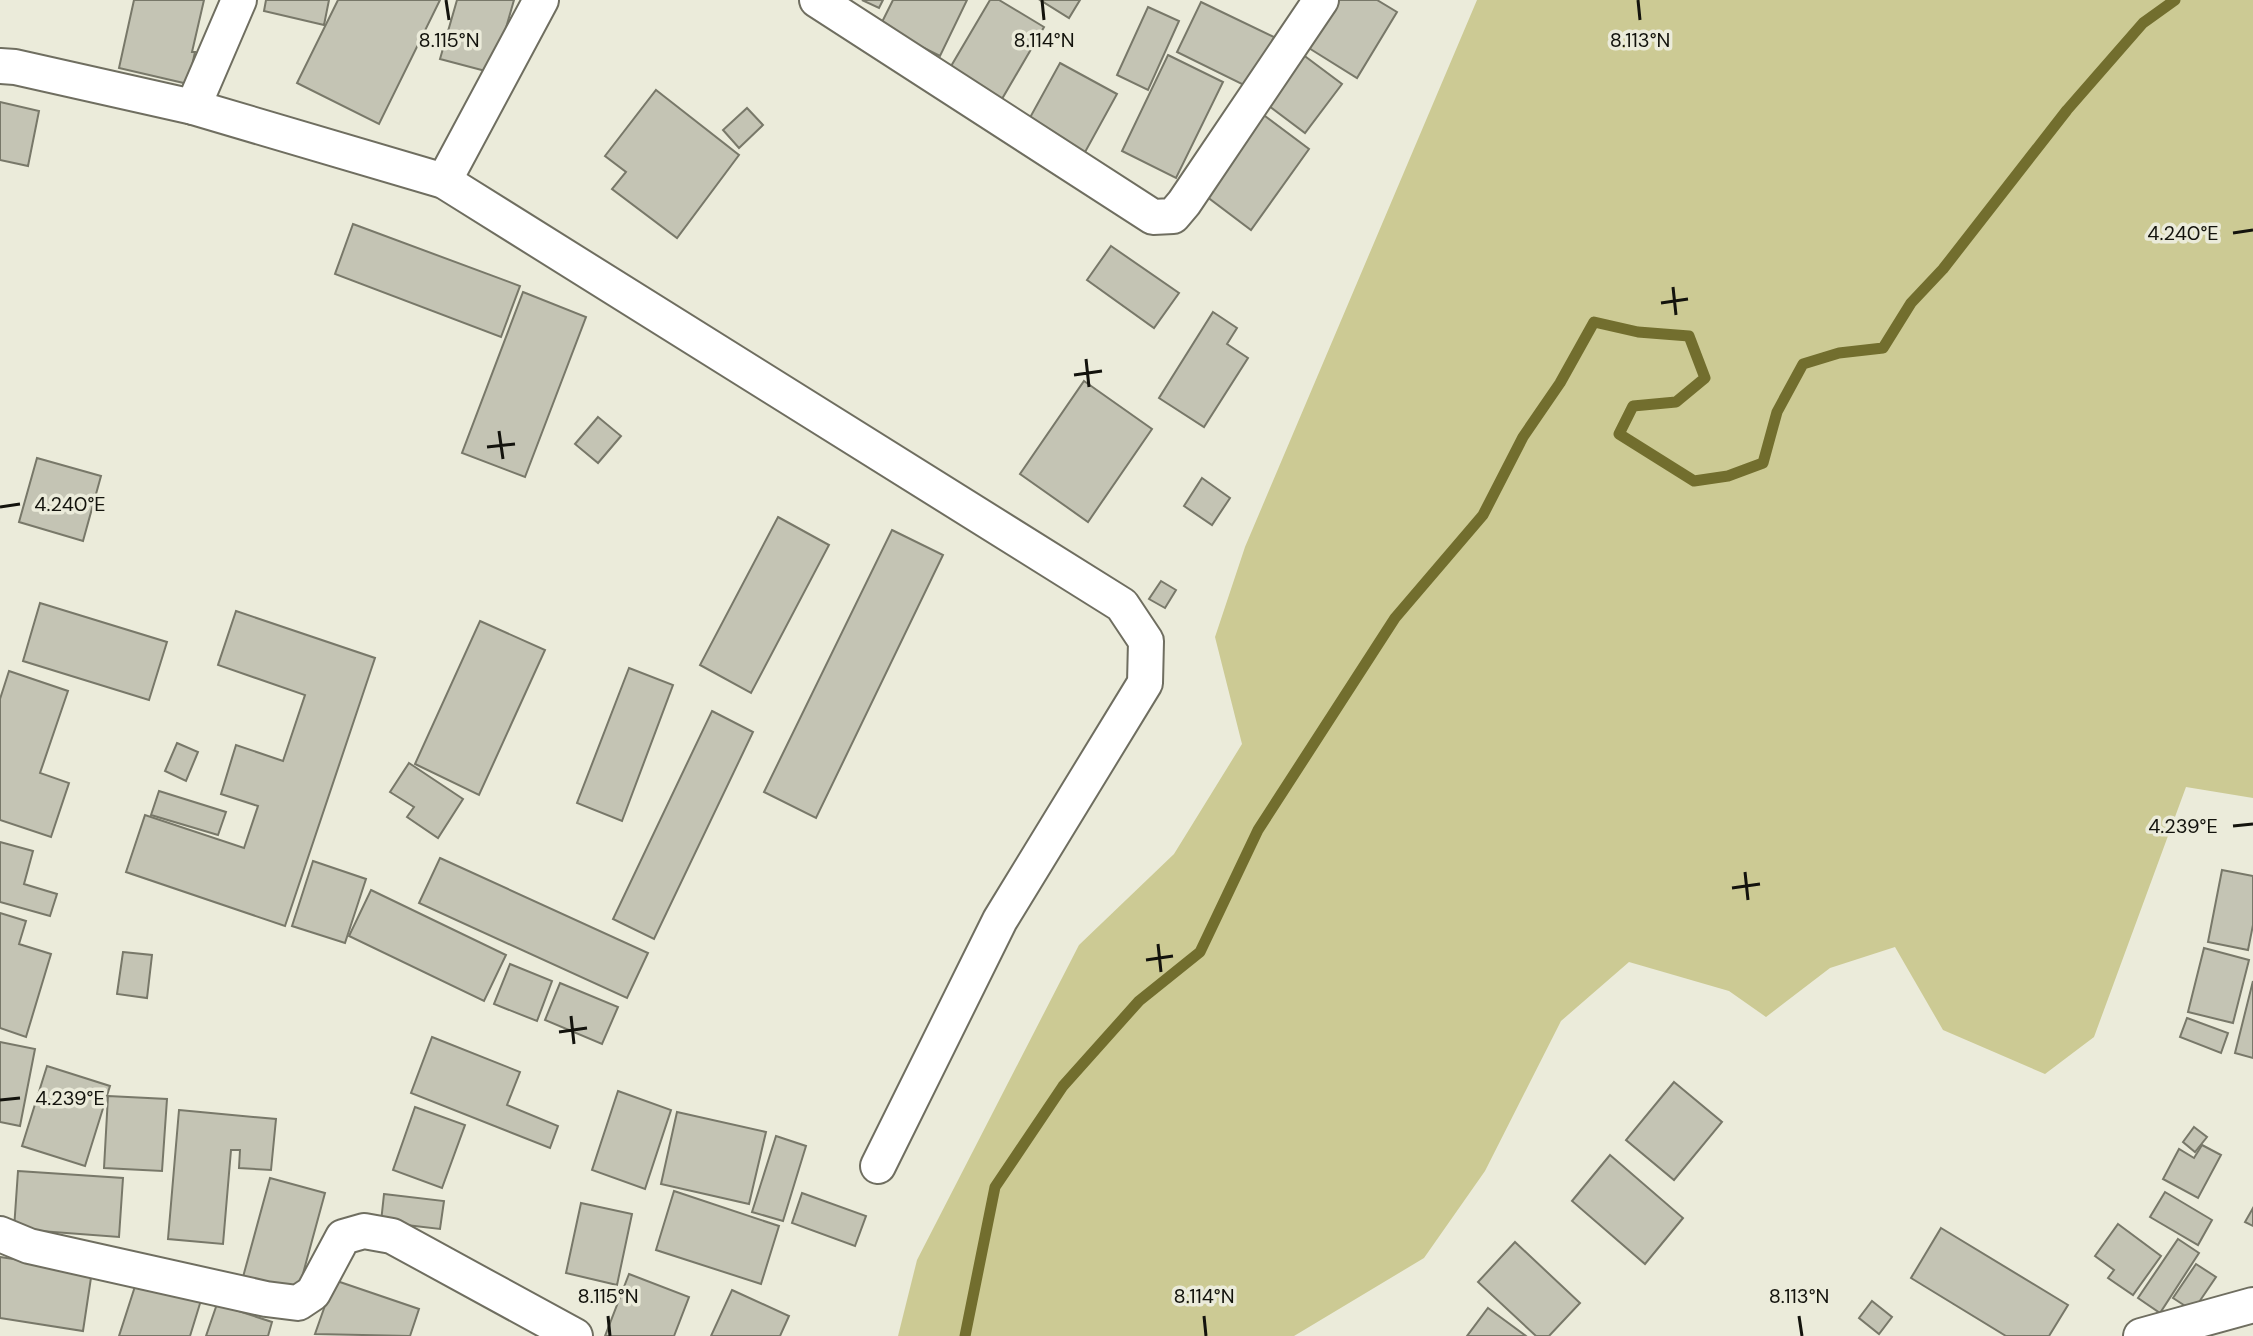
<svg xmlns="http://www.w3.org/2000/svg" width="2253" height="1336" font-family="'DM Sans',sans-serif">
<rect width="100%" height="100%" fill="#ebebda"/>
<!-- green -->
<polygon fill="#ccca94" points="1477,0 2253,0 2253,798 2186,787 2094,1037 2045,1074 1943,1030 1895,947 1830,968 1766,1017 1729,991 1629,962 1561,1021 1485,1171 1424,1258 1294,1336 898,1336 917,1260 1079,945 1174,854 1242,744 1215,637 1245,547"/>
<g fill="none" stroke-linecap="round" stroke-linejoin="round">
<!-- stream -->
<polyline stroke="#726e2e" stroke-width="11" points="965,1336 995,1187 1063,1086 1139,1001 1200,952 1258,830 1395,618 1483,515 1523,437 1560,383 1594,322 1638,332 1689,336 1705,378 1676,402 1633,406 1619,434 1694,481 1728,476 1763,463 1777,412 1803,364 1839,353 1883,348 1911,303 1943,269 2067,110 2143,23 2175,0"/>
</g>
<!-- building -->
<g fill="#c4c4b4" stroke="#787869" stroke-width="2">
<polygon points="134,0 204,0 192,52 195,52 188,84 119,68"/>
<polygon points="266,0 329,0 324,25 264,11"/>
<polygon points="338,0 440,0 379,124 297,83"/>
<polygon points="457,0 514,0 493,73 440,59"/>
<polygon points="862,0 883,0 879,8"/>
<polygon points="893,0 967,0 940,56 880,26"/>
<polygon points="990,0 999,0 1044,27 999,104 947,73"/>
<polygon points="1040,0 1080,0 1069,18"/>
<polygon points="1331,0 1377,0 1397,12 1357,78 1304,45"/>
<polygon points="1201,2 1278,39 1254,90 1177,52"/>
<polygon points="1148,7 1179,21 1148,90 1117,75"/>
<polygon points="1298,51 1342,84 1305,133 1261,100"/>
<polygon points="1168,55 1223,82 1176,178 1122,151"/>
<polygon points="1060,63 1117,94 1084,154 1027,123"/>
<polygon points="656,90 739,155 677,238 612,189 626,172 605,156"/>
<polygon points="0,102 39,111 28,166 0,160"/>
<polygon points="747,108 763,125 739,148 723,130"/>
<polygon points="1257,110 1309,149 1251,230 1198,190"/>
<polygon points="353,224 520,286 501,337 335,274"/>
<polygon points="1111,246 1179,293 1154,328 1087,280"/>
<polygon points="523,292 586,317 525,477 462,453"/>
<polygon points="1213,312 1237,328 1227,344 1248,358 1204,427 1159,398"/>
<polygon points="1084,381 1152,429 1088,522 1020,474"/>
<polygon points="598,417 621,436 598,463 575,444"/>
<polygon points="37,458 101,476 83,541 19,522"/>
<polygon points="1202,478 1230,498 1212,525 1184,506"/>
<polygon points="778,517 829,545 751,693 700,665"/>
<polygon points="892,530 943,555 816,818 764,792"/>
<polygon points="1161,581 1176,590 1165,608 1149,599"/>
<polygon points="40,603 167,642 149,700 23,661"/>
<polygon points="236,611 375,658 285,926 126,872 145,815 244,848 258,806 221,794 236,745 283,761 305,695 218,665"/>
<polygon points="480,621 545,650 479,795 415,764"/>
<polygon points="629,668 673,685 622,821 577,803"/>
<polygon points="9,671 68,691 40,773 69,783 51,837 0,820 0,699"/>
<polygon points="712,711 753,732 654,939 613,919"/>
<polygon points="177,743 198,752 186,781 165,771"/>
<polygon points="409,763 463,799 438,838 407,817 414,807 390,792"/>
<polygon points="159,791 226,812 218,835 151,815"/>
<polygon points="0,842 33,851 24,884 57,894 50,916 0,902"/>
<polygon points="440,858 648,953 627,998 419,903"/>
<polygon points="313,861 366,879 345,943 292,926"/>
<polygon points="2222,870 2253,876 2253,925 2248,950 2208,942"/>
<polygon points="371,890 506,955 484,1001 349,936"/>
<polygon points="0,913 26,921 19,944 51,954 26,1037 0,1028"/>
<polygon points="2204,948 2249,960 2233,1023 2188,1012"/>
<polygon points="123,952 152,955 147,998 117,994"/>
<polygon points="510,964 552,981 537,1021 494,1004"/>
<polygon points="2253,981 2253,1058 2235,1053"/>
<polygon points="560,983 618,1007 602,1044 545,1020"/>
<polygon points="2187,1018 2228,1033 2221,1053 2180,1037"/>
<polygon points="432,1037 520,1072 507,1105 558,1126 550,1148 411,1093"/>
<polygon points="0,1042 35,1049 20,1126 0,1122"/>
<polygon points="47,1066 110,1086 85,1166 22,1146"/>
<polygon points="1674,1082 1722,1122 1674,1180 1626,1140"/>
<polygon points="618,1091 671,1110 645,1189 592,1170"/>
<polygon points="108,1096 167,1099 162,1171 104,1168"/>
<polygon points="415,1107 465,1125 442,1188 393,1170"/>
<polygon points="179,1110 276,1119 271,1170 239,1168 240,1150 231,1150 223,1244 168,1239"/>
<polygon points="677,1112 766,1132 749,1204 661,1184"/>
<polygon points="2194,1127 2207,1137 2195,1152 2183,1142"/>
<polygon points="776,1136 806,1146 783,1221 752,1212"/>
<polygon points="2202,1145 2221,1155 2198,1198 2163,1179 2179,1149 2194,1158"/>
<polygon points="1610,1155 1683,1218 1645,1264 1572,1201"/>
<polygon points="18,1171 123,1178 119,1237 14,1229"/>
<polygon points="270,1178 325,1193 298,1292 243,1277"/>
<polygon points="674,1191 779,1226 761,1284 656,1250"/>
<polygon points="2165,1192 2212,1220 2198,1245 2150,1217"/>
<polygon points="802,1193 866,1216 855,1246 792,1223"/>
<polygon points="384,1194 444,1201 440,1229 381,1222"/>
<polygon points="581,1203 632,1214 617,1285 566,1273"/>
<polygon points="2253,1208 2253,1226 2245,1222"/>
<polygon points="2118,1224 2161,1256 2133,1295 2108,1278 2114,1270 2095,1256"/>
<polygon points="1941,1228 2068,1305 2049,1336 2006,1336 1911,1278"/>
<polygon points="2178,1239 2199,1253 2160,1313 2138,1298"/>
<polygon points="1515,1242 1580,1303 1549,1336 1536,1336 1478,1282"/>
<polygon points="0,1257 92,1271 83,1331 0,1318"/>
<polygon points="2196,1264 2216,1277 2193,1311 2173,1298"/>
<polygon points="629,1274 689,1297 674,1336 605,1336"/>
<polygon points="138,1277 202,1297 190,1336 119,1336"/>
<polygon points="334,1280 419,1309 410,1336 315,1334"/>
<polygon points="732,1290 789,1316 780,1336 711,1336"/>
<polygon points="1872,1301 1892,1317 1879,1334 1859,1318"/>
<polygon points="217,1304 272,1322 268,1336 206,1336"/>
<polygon points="1488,1308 1526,1336 1467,1336"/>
</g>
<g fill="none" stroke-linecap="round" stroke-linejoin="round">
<defs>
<g id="minor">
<polyline points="817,0 1153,217 1173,216 1184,203 1321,0"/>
<polyline points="0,66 15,67 193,107 444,181 1122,605 1146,641 1145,683 1000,920 878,1166"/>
<polyline points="193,107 239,0"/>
<polyline points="444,181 541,0"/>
<polyline points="0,1234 29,1246 266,1299 298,1303 313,1293 343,1237 364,1231 392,1236 575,1336"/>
<polyline points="2141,1336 2253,1305"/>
</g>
</defs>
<!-- minor casing -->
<use href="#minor" stroke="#6f6e60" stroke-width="38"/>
<!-- minor -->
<use href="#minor" stroke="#fff" stroke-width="34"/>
</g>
<!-- ticks -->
<path fill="none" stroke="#13130d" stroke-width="3" d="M446,0L449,20M1042,0L1044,20M1638,0L1640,20M2233,233L2253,230M1673,287L1676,315M1661,303L1688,299M1086,359L1089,387M1074,375L1102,371M499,431L503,459M487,447L515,444M0,507L20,504M2233,826L2253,824M1745,872L1748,900M1732,888L1760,884M1158,944L1161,972M1146,960L1173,956M571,1016L574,1044M559,1032L587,1028M0,1100L20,1098M608,1316L610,1336M1204,1316L1206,1336M1799,1316L1802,1336"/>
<g font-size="20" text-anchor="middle" fill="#13130d" stroke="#ebebda" stroke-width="7" stroke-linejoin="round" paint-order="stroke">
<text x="449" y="47">8.115°N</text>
<text x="1044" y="47">8.114°N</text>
<text x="1640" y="47">8.113°N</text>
<text x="2183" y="240">4.240°E</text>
<text x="70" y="511">4.240°E</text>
<text x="2183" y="833">4.239°E</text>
<text x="70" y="1105">4.239°E</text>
<text x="608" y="1303">8.115°N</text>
<text x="1204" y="1303">8.114°N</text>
<text x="1799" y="1303">8.113°N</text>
</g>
</svg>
